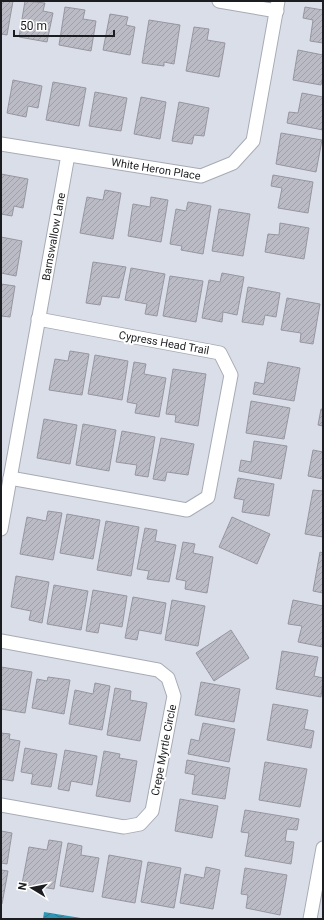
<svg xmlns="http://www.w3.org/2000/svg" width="324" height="920" font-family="Roboto,sans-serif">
<defs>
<pattern id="water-waves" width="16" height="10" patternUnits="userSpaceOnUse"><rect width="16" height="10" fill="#2f97b3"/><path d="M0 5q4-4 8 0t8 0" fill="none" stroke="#277b91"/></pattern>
<pattern id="building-hatch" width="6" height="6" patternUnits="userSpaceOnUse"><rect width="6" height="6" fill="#bbbbc5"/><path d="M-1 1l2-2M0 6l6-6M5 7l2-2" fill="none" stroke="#a0a0a9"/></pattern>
</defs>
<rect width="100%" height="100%" fill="#dadee8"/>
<!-- water -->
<polygon fill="url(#water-waves)" points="44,912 87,919 43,919"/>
<!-- building -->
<g fill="url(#building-hatch)" stroke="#9796a0">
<polygon points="1,1 13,1 7,35 1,34"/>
<polygon points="25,1 45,3 43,11 53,13 47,42 19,37"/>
<polygon points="65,7 85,10 83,19 96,21 91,51 59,45"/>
<polygon points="305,7 323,10 323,43 310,41 313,20 303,18"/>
<polygon points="110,14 128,17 126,25 135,27 130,55 103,50"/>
<polygon points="149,20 180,25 174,64 164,62 164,66 142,63"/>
<polygon points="194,27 209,29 207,40 225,43 219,77 186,71"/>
<polygon points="298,50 323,55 323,76 321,85 293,80"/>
<polygon points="13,80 42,86 38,108 28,106 26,117 7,113"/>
<polygon points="53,82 86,88 79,126 46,120"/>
<polygon points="95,92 127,98 121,131 89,126"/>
<polygon points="302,93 323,97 323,130 287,123 289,112 298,113"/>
<polygon points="141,97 166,102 160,139 134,134"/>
<polygon points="179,102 209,108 204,136 194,135 192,144 172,141"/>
<polygon points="281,133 322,140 316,172 276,164"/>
<polygon points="1,174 28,179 23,208 14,206 12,216 1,214"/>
<polygon points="273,175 313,182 308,213 278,208 282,188 271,186"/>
<polygon points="105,190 121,193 113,239 80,233 87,197 103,200"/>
<polygon points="151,197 168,200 161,242 128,236 133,204 150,207"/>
<polygon points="188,202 211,206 203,254 181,250 182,246 170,244 176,209 186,211"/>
<polygon points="219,209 250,214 243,256 212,251"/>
<polygon points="280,223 309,228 304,259 265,252 268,234 279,235"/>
<polygon points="1,237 22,241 16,276 1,273"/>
<polygon points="93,262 126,267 119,298 102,296 100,305 86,303"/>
<polygon points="131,268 165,274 157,316 145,314 147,304 125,300"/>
<polygon points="222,273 244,277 237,315 223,312 222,322 202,318 209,280 220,282"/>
<polygon points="170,276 203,281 196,322 163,316"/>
<polygon points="1,284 15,286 10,317 1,316"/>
<polygon points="248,287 280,293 276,317 265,315 263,325 242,322"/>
<polygon points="287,298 320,304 313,344 300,342 301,333 281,330"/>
<polygon points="70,351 89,354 82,395 49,390 55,359 68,361"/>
<polygon points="95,355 128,361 122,400 88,394"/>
<polygon points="134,362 146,364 144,374 166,378 159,417 135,413 137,404 127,402"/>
<polygon points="268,362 300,368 294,401 253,394 255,382 264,384"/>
<polygon points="173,369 206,374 198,426 175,422 176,415 166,414"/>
<polygon points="251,401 290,408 284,439 246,433"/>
<polygon points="321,409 323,409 323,426 318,425"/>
<polygon points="44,419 77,425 70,464 37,458"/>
<polygon points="83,424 116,430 109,471 76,465"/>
<polygon points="122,431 155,437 148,477 135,475 137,465 116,462"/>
<polygon points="161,438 194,444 188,475 167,472 165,481 153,479"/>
<polygon points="254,441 287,446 281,479 239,471 241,460 251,462"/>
<polygon points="323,449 323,479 308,476 313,450 323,452"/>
<polygon points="238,478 274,484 269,516 242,512 244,500 234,498"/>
<polygon points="313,490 323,491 323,537 305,534"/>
<polygon points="48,511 62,513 53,560 20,554 27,517 46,521"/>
<polygon points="67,514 100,520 93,559 60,553"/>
<polygon points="232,517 270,534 257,564 219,547"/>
<polygon points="106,521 139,527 131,576 97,570"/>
<polygon points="145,528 157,530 155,541 176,545 169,582 147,579 149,571 137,569"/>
<polygon points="183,542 195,544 193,553 213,557 207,593 185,589 186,581 176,579"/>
<polygon points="320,552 323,553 323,593 313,591"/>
<polygon points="16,576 49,582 42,623 29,620 31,611 11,607"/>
<polygon points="54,585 88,591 81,630 47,624"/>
<polygon points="93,590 127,596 122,627 100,623 98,633 86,631"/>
<polygon points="133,597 166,603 161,634 139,630 137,640 125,638"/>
<polygon points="172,600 205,606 198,646 165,640"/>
<polygon points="293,600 323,606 323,647 298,642 302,626 288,624"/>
<polygon points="231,630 249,658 214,681 196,653"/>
<polygon points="282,651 318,657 314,676 323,678 321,697 276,689"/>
<polygon points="1,667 32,672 25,713 1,709"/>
<polygon points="48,677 70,680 64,714 32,708 37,679 47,681"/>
<polygon points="201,682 240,689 234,722 195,715"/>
<polygon points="95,683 110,686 102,730 69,724 75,690 93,694"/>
<polygon points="115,688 131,691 130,700 147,703 140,741 107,735"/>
<polygon points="273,704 308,710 304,729 314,731 311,748 267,740"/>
<polygon points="203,723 235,729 229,762 188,754 191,739 199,741"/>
<polygon points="1,733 10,734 9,739 20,741 13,781 1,779"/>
<polygon points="25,748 57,754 51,787 31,784 33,774 21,772"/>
<polygon points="65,750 97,756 92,785 71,781 69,791 58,789"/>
<polygon points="104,751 120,754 119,758 137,761 130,802 96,796"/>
<polygon points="187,760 230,768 225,799 192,794 195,775 185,773"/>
<polygon points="265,762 307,769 300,807 259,800"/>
<polygon points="180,799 218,806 212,838 175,831"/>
<polygon points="245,810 299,819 297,830 287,829 285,841 294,842 291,864 245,856 249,833 241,832"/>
<polygon points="1,831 12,833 7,864 1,863"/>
<polygon points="49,840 62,842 54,889 22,884 29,847 47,850"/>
<polygon points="68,843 82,846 81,855 99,858 93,892 60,886"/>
<polygon points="109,855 142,861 135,903 102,897"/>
<polygon points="148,862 181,868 174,908 141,902"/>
<polygon points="206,867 220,870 213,909 180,903 185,874 204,878"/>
<polygon points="245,868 287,875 280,915 246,908 248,895 241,894"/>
<polygon points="1,870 8,871 2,904 1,904"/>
</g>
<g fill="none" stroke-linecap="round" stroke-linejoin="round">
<defs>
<g id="minor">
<polyline points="219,1 277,11"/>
<path id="s1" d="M1,144L201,176L233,163L253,141L278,1"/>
<polyline points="10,478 187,510 208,497 231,375 220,353 38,319"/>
<path id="s2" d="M1,529L68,155"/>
<polyline points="1,641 158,670 168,678 174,696 152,811 140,824 124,827 1,805"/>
<polyline points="310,919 323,848"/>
</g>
</defs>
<!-- minor casing -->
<use href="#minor" stroke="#a7abb5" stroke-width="15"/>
<!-- minor -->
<use href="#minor" stroke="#fff" stroke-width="13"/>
</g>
<g text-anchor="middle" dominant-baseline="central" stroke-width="4" stroke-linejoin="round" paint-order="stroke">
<!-- street labels -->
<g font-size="11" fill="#1b1d20" stroke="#fff">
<text stroke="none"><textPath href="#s1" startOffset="157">White Heron Place</textPath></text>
<text stroke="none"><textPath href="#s2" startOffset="297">Barnswallow Lane</textPath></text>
<text transform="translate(164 343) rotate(10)">Cypress Head Trail</text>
<text transform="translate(164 750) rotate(-79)">Crepe Myrtle Circle</text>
</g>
</g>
<!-- border -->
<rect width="324" height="920" fill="none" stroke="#1b1d20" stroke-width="4"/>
<!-- north arrow -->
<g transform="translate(32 888) rotate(280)" stroke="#ffffff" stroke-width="3" paint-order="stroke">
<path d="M0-3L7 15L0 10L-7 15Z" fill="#1b1d20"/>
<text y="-6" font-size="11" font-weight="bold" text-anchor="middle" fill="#1b1d20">N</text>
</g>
<!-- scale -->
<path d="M14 30v6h100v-6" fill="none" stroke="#1b1d20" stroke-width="2"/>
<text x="20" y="30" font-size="12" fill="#1b1d20" stroke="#ffffff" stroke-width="3" paint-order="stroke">50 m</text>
</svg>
